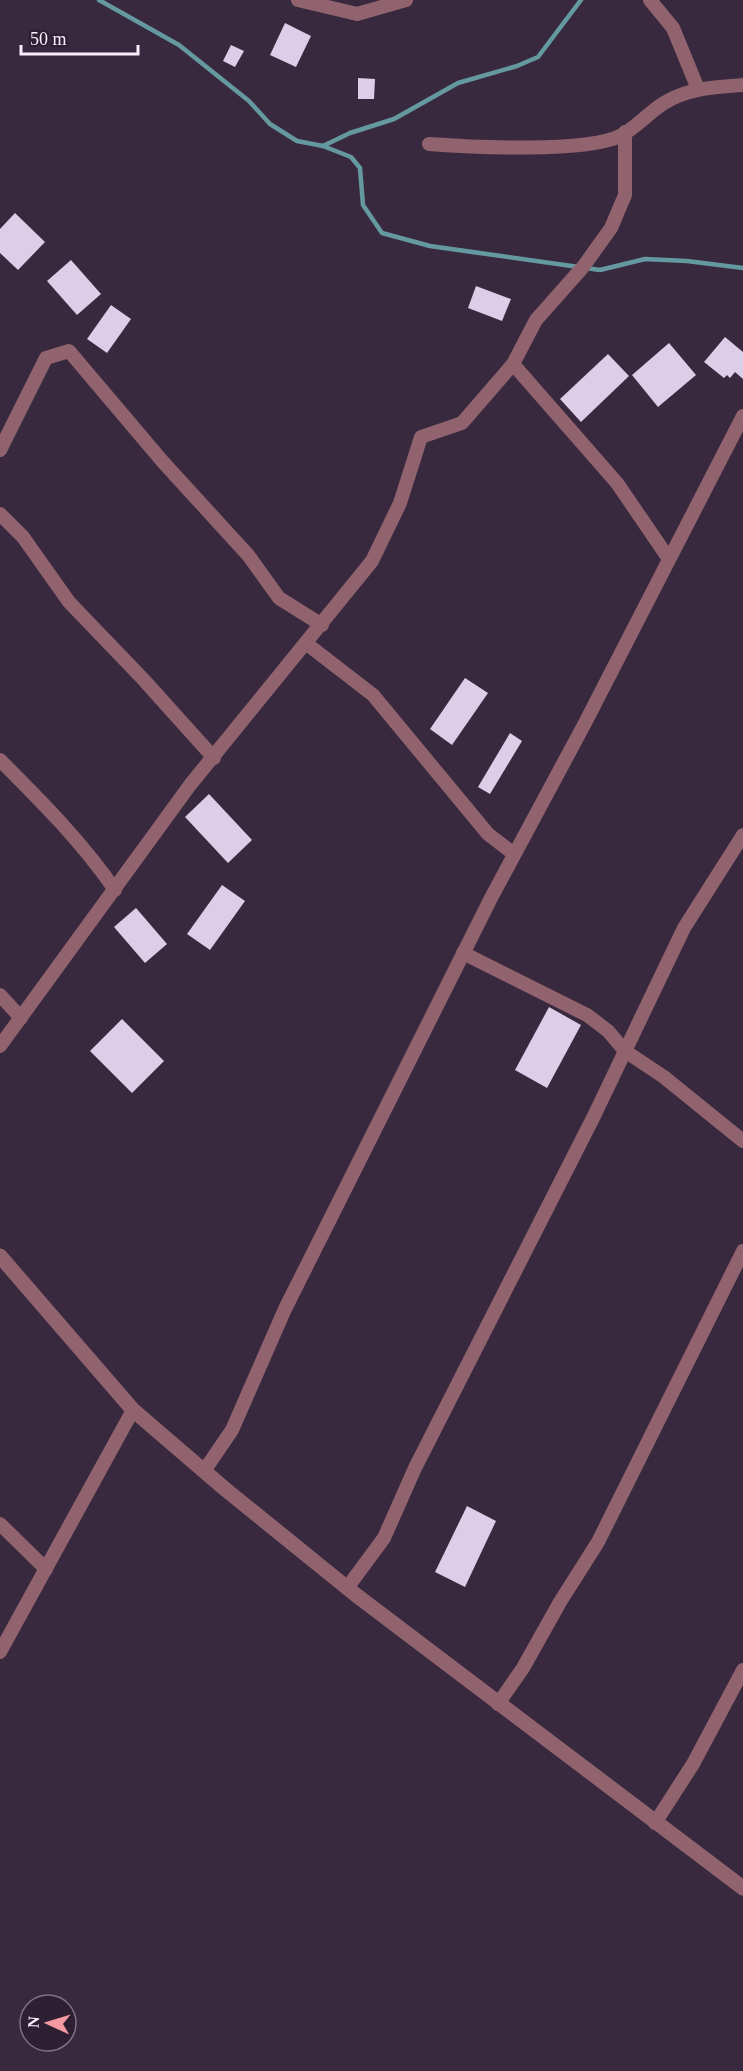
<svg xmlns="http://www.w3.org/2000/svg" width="743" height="2071" font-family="'Times New Roman',serif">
<rect width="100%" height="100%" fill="#38293e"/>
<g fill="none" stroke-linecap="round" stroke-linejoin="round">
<!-- stream -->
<g stroke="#6599a0" stroke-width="4.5">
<polyline points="99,0 179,45 249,101 270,124 297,141 323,146 351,157 360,168 363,205 382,233 430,246 600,270 645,259 687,261 743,268"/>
<polyline points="323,146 350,133 394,119 458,83 517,66 538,57 581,0"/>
</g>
</g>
<!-- building -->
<g fill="#dccde8">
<polygon points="285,23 311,36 296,67 270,55"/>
<polygon points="231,45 244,51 235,67 223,61"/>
<polygon points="358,78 375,79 374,99 358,99"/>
<polygon points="15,213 45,242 18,270 0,253 0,229"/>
<polygon points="71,260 101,294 77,315 47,281"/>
<polygon points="476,286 511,299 502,321 468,308"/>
<polygon points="111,305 131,319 107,353 87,339"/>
<polygon points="725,337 743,352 743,379 735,372 730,378 727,375 724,378 704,362"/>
<polygon points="669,343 696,375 658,407 632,375"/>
<polygon points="608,354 629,376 581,422 560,399"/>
<polygon points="465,678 488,693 452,745 430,729"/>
<polygon points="510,733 522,741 490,794 478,787"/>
<polygon points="209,794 252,840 228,863 185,817"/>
<polygon points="222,885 245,901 210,950 187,934"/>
<polygon points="136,908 167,944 145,963 114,927"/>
<polygon points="549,1007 581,1025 547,1088 515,1070"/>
<polygon points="122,1019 164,1061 132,1093 90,1051"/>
<polygon points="467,1506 496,1521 465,1587 435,1572"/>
</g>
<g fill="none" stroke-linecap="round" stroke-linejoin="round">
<!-- minor -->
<g stroke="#91636e" stroke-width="14">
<polyline points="298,0 357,14 406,0"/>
<polyline points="650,0 673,28 698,89"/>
<path d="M429,144C470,147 586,153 620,136C636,128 648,113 664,103C688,88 715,87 743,85"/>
<polyline points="513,364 617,483 669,559"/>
<polyline points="0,450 46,358 69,351 163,462 248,555 279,598 322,625"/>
<polyline points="0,514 23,537 69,602 143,679 214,758"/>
<polyline points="307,644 373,695 488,834 514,854"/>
<path d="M0,760C41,801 82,842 115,890"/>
<polyline points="463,953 587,1015 608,1031 625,1051 664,1077 743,1141"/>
<polyline points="0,995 21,1018"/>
<polyline points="0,1046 190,785 372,561 400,503 421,437 462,423 513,364 536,320 583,267 611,228 625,195 625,132"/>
<polyline points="204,1471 232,1430 285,1309 491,898 585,723 743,416"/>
<polyline points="0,1524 46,1569"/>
<polyline points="347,1588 384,1538 415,1468 594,1116 684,928 743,835"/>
<polyline points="0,1652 133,1410"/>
<polyline points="498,1704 523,1668 560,1602 598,1542 743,1251"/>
<polyline points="655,1823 693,1764 743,1670"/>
</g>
<!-- tertiary -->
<polyline stroke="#91636e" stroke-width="15" points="0,1256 133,1410 225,1489 356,1595 743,1888"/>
</g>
<!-- north arrow -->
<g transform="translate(48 2023) rotate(274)"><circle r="28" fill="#2e1f33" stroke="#7f7283" stroke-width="1.5"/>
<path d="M0-4.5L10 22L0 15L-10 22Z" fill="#f49aa0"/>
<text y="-9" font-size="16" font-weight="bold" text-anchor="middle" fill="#f8effc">N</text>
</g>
<!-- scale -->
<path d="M21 45v9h117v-9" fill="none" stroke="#f8effc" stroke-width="3"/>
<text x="30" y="45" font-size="18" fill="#f8effc" stroke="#2e1f33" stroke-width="4.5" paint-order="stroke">50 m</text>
</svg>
